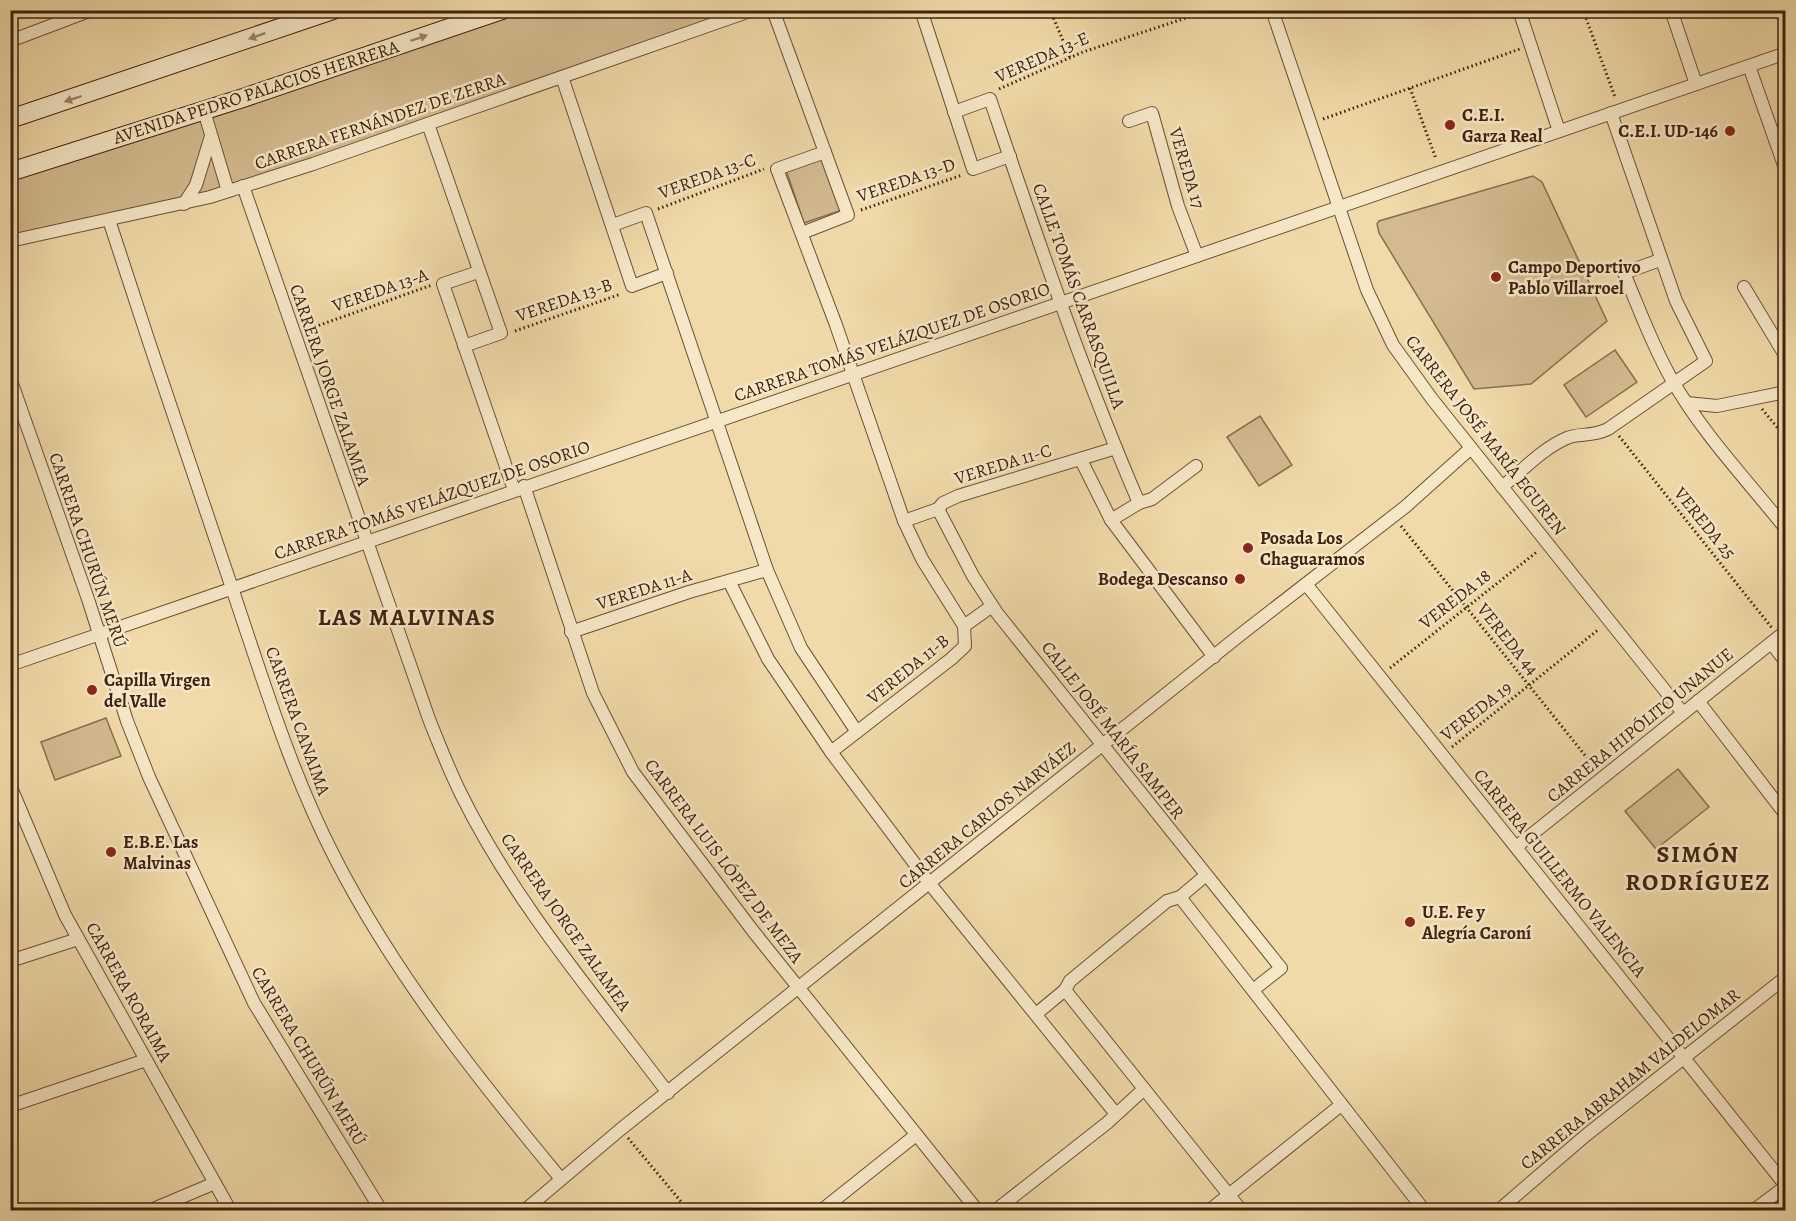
<svg xmlns="http://www.w3.org/2000/svg" width="1796" height="1221" font-family="Alegreya,serif">
<rect width="100%" height="100%" fill="#f1daa9"/>
<filter id="stains"><feTurbulence type="fractalNoise" baseFrequency=".00333" numOctaves="4"/><feColorMatrix values="0 0 0 0 .2 0 0 0 0 .09 0 0 0 0 .02 0 0 0 .5 -.17"/></filter>
<radialGradient id="worn" r=".72"><stop offset=".6" stop-color="#630" stop-opacity="0"/><stop offset="1" stop-color="#630" stop-opacity=".3"/></radialGradient>
<!-- green -->
<g fill="#d3bb8f" stroke="#896e4f" stroke-width="1.5">
<polygon points="502,11 753,11 210,197 11,241 10,172"/>
<polygon points="824,157 842,210 804,223 786,170"/>
<polygon points="1533,176 1542,182 1607,321 1531,384 1474,389 1379,233 1377,224 1379,221"/>
<polygon points="1615,350 1637,382 1586,417 1564,385"/>
<polygon points="1260,416 1292,465 1259,486 1227,437"/>
<polygon points="106,718 121,756 55,780 41,742"/>
<polygon points="1678,769 1709,807 1656,849 1625,811"/>
</g>
<g fill="none" stroke-linecap="round" stroke-linejoin="round">
<defs>
<g id="street">
<polyline points="284,10 289,25"/>
<polyline points="773,10 848,215 802,233"/>
<polyline points="921,10 973,169 1010,156"/>
<polyline points="1272,10 1367,290 1393,345 1432,399 1683,713"/>
<polyline points="1519,10 1559,131"/>
<polyline points="1671,10 1696,84"/>
<polyline points="10,41 92,10"/>
<polyline points="1749,66 1786,171"/>
<polyline points="562,77 632,286 667,273"/>
<polyline points="204,111 228,191"/>
<path d="M954,112L990,99C1036,234 1082,371 1139,503"/>
<polyline points="1129,121 1152,113 1178,206 1197,256"/>
<polyline points="428,124 501,333 464,346"/>
<polyline points="825,152 777,169 836,325 904,521 922,559 964,626 965,646 951,659 831,752"/>
<path d="M243,186L429,719C439,744 449,770 461,794C514,902 596,997 668,1093"/>
<polyline points="184,204 196,185 211,136"/>
<path d="M109,220C150,346 192,472 235,597C265,686 292,775 335,858C395,975 478,1079 561,1179"/>
<polyline points="613,225 646,213 767,570 801,648 857,732"/>
<polyline points="10,241 210,197 313,164 753,10"/>
<path d="M1660,260L1624,273C1639,308 1652,345 1671,378C1701,432 1747,480 1786,529"/>
<polyline points="478,272 443,284 514,490"/>
<polyline points="1744,287 1786,357"/>
<polyline points="10,378 88,599 127,721 149,777 254,1003 381,1210"/>
<polyline points="1687,403 1717,406 1786,392"/>
<polyline points="1081,460 1111,520 1214,657"/>
<polyline points="524,486 593,693 633,772 753,931 977,1210"/>
<path d="M1502,487C1522,471 1543,448 1567,438C1579,433 1592,437 1608,429L1706,361L1676,301L1611,113"/>
<polyline points="938,509 973,576 997,613 1281,968 1253,990"/>
<polyline points="1111,520 1139,503 1152,499 1196,466"/>
<polyline points="904,521 938,509 943,503 958,496 1116,448"/>
<polyline points="729,581 768,659 831,752 930,884 1116,1114"/>
<polyline points="1306,584 1786,1186"/>
<polyline points="964,626 992,606"/>
<polyline points="571,632 689,592 767,570"/>
<polyline points="1771,643 1786,662"/>
<polyline points="10,665 1786,53"/>
<polyline points="1698,701 1786,815"/>
<polyline points="10,785 65,915 230,1210"/>
<polyline points="1516,847 1786,631"/>
<polyline points="1180,897 1424,1210"/>
<polyline points="10,961 78,939"/>
<polyline points="1065,990 1241,1210"/>
<polyline points="1036,1014 1065,990 1070,981 1167,901 1180,897 1205,876"/>
<polyline points="10,1106 146,1060"/>
<polyline points="151,1210 215,1183"/>
<polyline points="525,1210 621,1129 1240,635 1405,507 1471,448"/>
<polyline points="822,1210 916,1135"/>
<polyline points="996,1210 1107,1123 1144,1089"/>
<polyline points="1210,1210 1341,1105"/>
<polyline points="1499,1210 1585,1136 1786,977"/>
<polyline points="1754,1210 1786,1186"/>
</g>
<g id="secondary">
<polyline points="10,119 333,10"/>
<polyline points="10,172 243,98 502,10"/>
</g>
</defs>
<!-- street casing -->
<use href="#street" stroke="#6c5036" stroke-width="14"/>
<!-- secondary casing -->
<use href="#secondary" stroke="#3f220f" stroke-width="20"/>
<!-- path -->
<g stroke="#3f220f" stroke-width="3" stroke-dasharray="1.5 3" stroke-linecap="butt">
<polyline points="1050,10 1070,57"/>
<polyline points="1583,10 1615,97"/>
<polyline points="1775,10 1786,40"/>
<polyline points="1289,17 1306,10"/>
<polyline points="1410,88 1436,159"/>
<polyline points="999,89 1083,52 1210,10"/>
<polyline points="1323,119 1520,49"/>
<polyline points="658,209 764,169"/>
<polyline points="861,210 962,175"/>
<polyline points="306,330 432,285"/>
<polyline points="515,331 621,294"/>
<polyline points="1762,409 1786,438"/>
<polyline points="1619,436 1772,628"/>
<polyline points="1401,526 1596,769"/>
<polyline points="1390,668 1538,551"/>
<polyline points="1452,747 1599,629"/>
<polyline points="628,1138 688,1210"/>
</g>
<!-- street -->
<use href="#street" stroke="#f6e7c7" stroke-width="12"/>
<!-- secondary -->
<use href="#secondary" stroke="#f6e7c7" stroke-width="18"/>
</g>
<!-- one-way arrows -->
<defs><path id="oneway-solid" d="M-6-.8H1V-3.2L6.5 0L1 3.2V.8H-6Z" transform="scale(1.5)"/></defs>
<g fill="#9a846b">
<use href="#oneway-solid" transform="translate(257 36) rotate(160)"/>
<use href="#oneway-solid" transform="translate(419 38) rotate(-19)"/>
<use href="#oneway-solid" transform="translate(73 99) rotate(162)"/>
</g>
<!-- markers -->
<g fill="#8f2418" stroke="#f6e7c7" stroke-width="2">
<circle cx="1450" cy="125" r="6"/>
<circle cx="1730" cy="131" r="6"/>
<circle cx="1496" cy="277" r="6"/>
<circle cx="1248" cy="548" r="6"/>
<circle cx="1240" cy="579" r="6"/>
<circle cx="92" cy="690" r="6"/>
<circle cx="111" cy="852" r="6"/>
<circle cx="1410" cy="922" r="6"/>
</g>
<g text-anchor="middle" dominant-baseline="central" stroke-width="5" stroke-linejoin="round" paint-order="stroke">
<!-- street labels -->
<g font-size="18" fill="#3f220f" stroke="#f6e7c7">
<text transform="translate(1042 57) rotate(-24)">VEREDA 13-E</text>
<text transform="translate(256 92) rotate(-18)">AVENIDA PEDRO PALACIOS HERRERA</text>
<text transform="translate(380 121) rotate(-19)">CARRERA FERNÁNDEZ DE ZERRA</text>
<text transform="translate(1187 168) rotate(73)">VEREDA 17</text>
<text transform="translate(707 176) rotate(-20)">VEREDA 13-C</text>
<text transform="translate(906 180) rotate(-19)">VEREDA 13-D</text>
<text transform="translate(380 290) rotate(-19)">VEREDA 13-A</text>
<text transform="translate(1079 296) rotate(70)">CALLE TOMÁS CARRASQUILLA</text>
<text transform="translate(564 300) rotate(-19)">VEREDA 13-B</text>
<text transform="translate(892 342) rotate(-19)">CARRERA TOMÁS VELÁZQUEZ DE OSORIO</text>
<text transform="translate(330 385) rotate(71)">CARRERA JORGE ZALAMEA</text>
<text transform="translate(1486 435) rotate(52)">CARRERA JOSÉ MARÍA EGUREN</text>
<text transform="translate(1003 464) rotate(-17)">VEREDA 11-C</text>
<text transform="translate(432 500) rotate(-19)">CARRERA TOMÁS VELÁZQUEZ DE OSORIO</text>
<text transform="translate(1705 523) rotate(51)">VEREDA 25</text>
<text transform="translate(88 550) rotate(71)">CARRERA CHURÚN MERÚ</text>
<text transform="translate(644 589) rotate(-18)">VEREDA 11-A</text>
<text transform="translate(1455 599) rotate(-38)">VEREDA 18</text>
<text transform="translate(1508 639) rotate(51)">VEREDA 44</text>
<text transform="translate(908 669) rotate(-39)">VEREDA 11-B</text>
<text transform="translate(1476 711) rotate(-38)">VEREDA 19</text>
<text transform="translate(298 721) rotate(70)">CARRERA CANAIMA</text>
<text transform="translate(1640 725) rotate(-39)">CARRERA HIPÓLITO UNANUE</text>
<text transform="translate(1113 730) rotate(52)">CALLE JOSÉ MARÍA SAMPER</text>
<text transform="translate(987 815) rotate(-39)">CARRERA CARLOS NARVÁEZ</text>
<text transform="translate(724 861) rotate(53)">CARRERA LUIS LÓPEZ DE MEZA</text>
<text transform="translate(1560 873) rotate(51)">CARRERA GUILLERMO VALENCIA</text>
<text transform="translate(566 922) rotate(55)">CARRERA JORGE ZALAMEA</text>
<text transform="translate(129 992) rotate(61)">CARRERA RORAIMA</text>
<text transform="translate(309 1056) rotate(59)">CARRERA CHURÚN MERÚ</text>
<text transform="translate(1630 1079) rotate(-39)">CARRERA ABRAHAM VALDELOMAR</text>
</g>
<!-- poi labels -->
<g font-size="18" font-weight="bold" fill="#3f220f" stroke="#f6e7c7" text-anchor="start">
<text x="1462" y="115">C.E.I.<tspan x="1462" dy="21">Garza Real</tspan></text>
<text x="1718" y="131" text-anchor="end">C.E.I. UD-146</text>
<text x="1508" y="267">Campo Deportivo<tspan x="1508" dy="21">Pablo Villarroel</tspan></text>
<text x="1260" y="538">Posada Los<tspan x="1260" dy="21">Chaguaramos</tspan></text>
<text x="1228" y="579" text-anchor="end">Bodega Descanso</text>
<text x="104" y="680">Capilla Virgen<tspan x="104" dy="21">del Valle</tspan></text>
<text x="123" y="842">E.B.E. Las<tspan x="123" dy="21">Malvinas</tspan></text>
<text x="1422" y="912">U.E. Fe y<tspan x="1422" dy="21">Alegría Caroní</tspan></text>
</g>
<!-- district labels -->
<g font-size="24" font-weight="bold" letter-spacing="1.5" fill="#3f220f" stroke="#f6e7c7">
<text x="407" y="617">LAS MALVINAS</text>
<text x="1698" y="854">SIMÓN<tspan x="1698" dy="28">RODRÍGUEZ</tspan></text>
</g>
</g>
<!-- margin -->
<rect width="1796" height="1221" fill="none" stroke="#f1daa9" stroke-width="36"/>
<rect x="12" y="12" width="1772" height="1197" fill="none" stroke="#3f220f" stroke-width="3"/>
<rect x="18" y="18" width="1760" height="1185" fill="none" stroke="#3f220f" stroke-width="1.5"/>
<rect width="100%" height="100%" filter="url(#stains)"/>
<rect width="100%" height="100%" fill="url(#worn)"/>
</svg>
